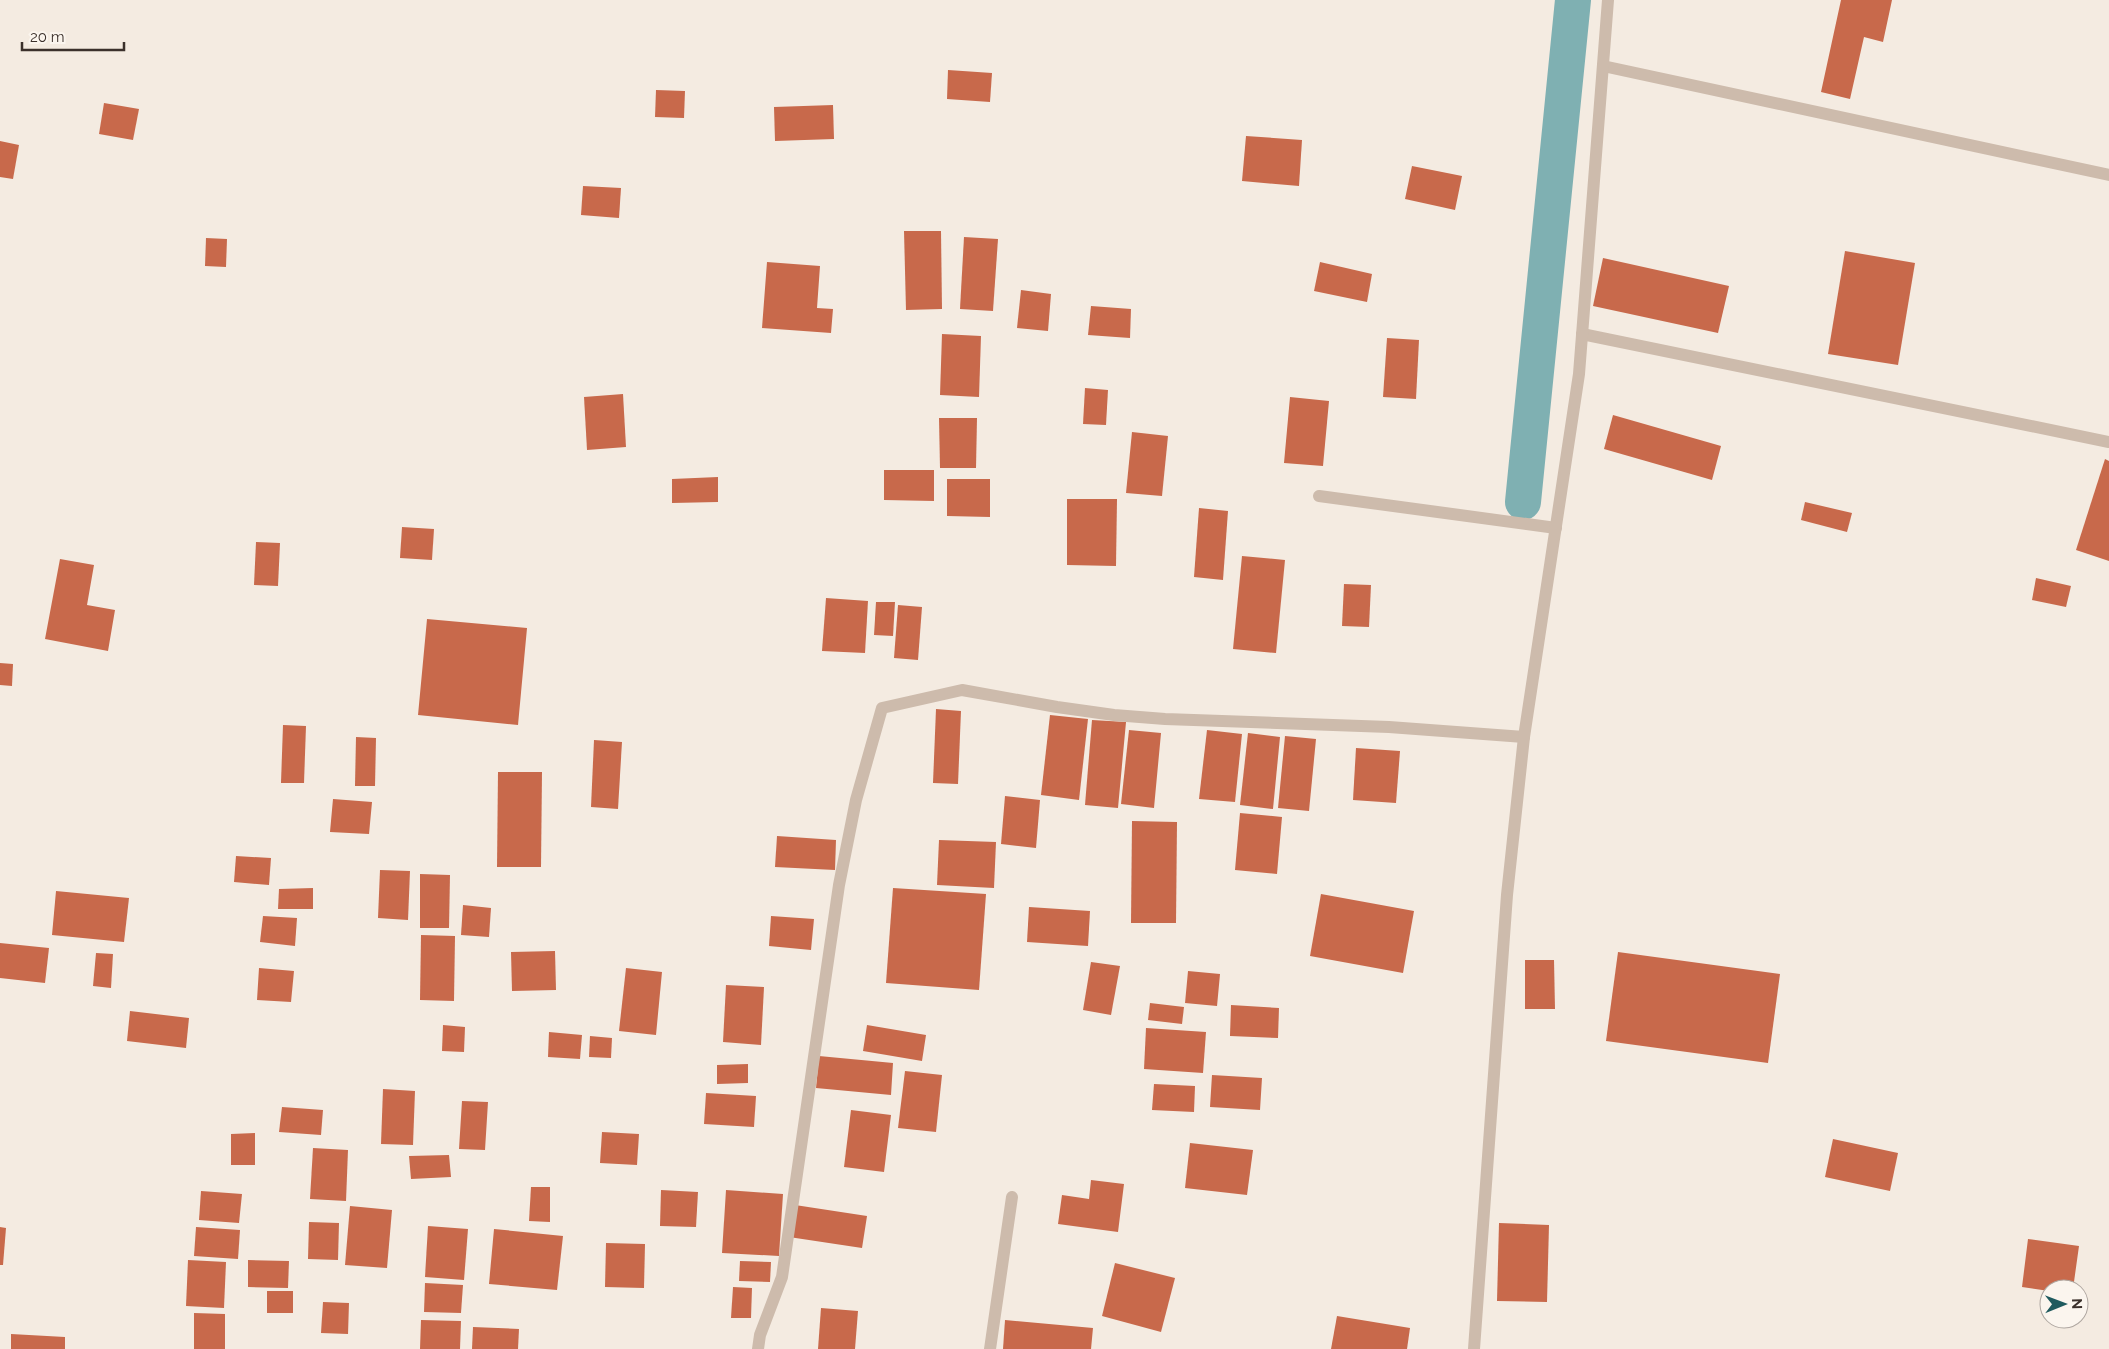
<svg xmlns="http://www.w3.org/2000/svg" width="2109" height="1349" font-family="Raleway,sans-serif">
<rect width="100%" height="100%" fill="#f4ebe1"/>
<g fill="none" stroke-linecap="round" stroke-linejoin="round">
<!-- canal -->
<polyline stroke="#7fb0b2" stroke-width="36" points="1523,502 1573,0"/>
</g>
<!-- building -->
<g fill="#c8694b">
<polygon points="1841,0 1892,0 1883,42 1864,37 1850,99 1821,92"/>
<polygon points="948,70 992,73 990,102 947,99"/>
<polygon points="656,90 685,91 684,118 655,117"/>
<polygon points="104,103 139,109 133,140 99,134"/>
<polygon points="833,105 834,139 775,141 774,107"/>
<polygon points="1246,136 1302,140 1299,186 1242,181"/>
<polygon points="0,141 19,145 13,179 0,177"/>
<polygon points="1412,166 1462,176 1455,210 1405,199"/>
<polygon points="583,186 621,188 619,218 581,215"/>
<polygon points="904,231 941,231 942,309 906,310"/>
<polygon points="964,237 998,239 993,311 960,309"/>
<polygon points="206,238 227,239 226,267 205,266"/>
<polygon points="1845,251 1915,263 1898,365 1828,354"/>
<polygon points="1603,258 1729,286 1718,333 1593,306"/>
<polygon points="767,262 820,266 817,308 833,309 831,333 762,328"/>
<polygon points="1320,262 1372,274 1367,302 1314,291"/>
<polygon points="1021,290 1051,294 1048,331 1017,328"/>
<polygon points="1091,306 1131,309 1130,338 1088,335"/>
<polygon points="942,334 981,336 979,397 940,395"/>
<polygon points="1387,338 1419,340 1416,399 1383,397"/>
<polygon points="1085,388 1108,390 1106,425 1083,424"/>
<polygon points="623,394 626,447 587,450 584,397"/>
<polygon points="1290,397 1329,401 1323,466 1284,463"/>
<polygon points="1613,415 1721,446 1712,480 1604,449"/>
<polygon points="939,418 977,418 976,468 940,468"/>
<polygon points="1132,432 1168,436 1162,496 1126,493"/>
<polygon points="2105,459 2109,461 2109,561 2076,550"/>
<polygon points="884,470 934,470 934,501 884,500"/>
<polygon points="718,477 718,502 672,503 672,479"/>
<polygon points="947,479 990,479 990,517 947,516"/>
<polygon points="1067,499 1117,499 1116,566 1067,565"/>
<polygon points="1805,502 1852,513 1847,532 1801,520"/>
<polygon points="1199,508 1228,511 1223,580 1194,577"/>
<polygon points="402,527 434,529 432,560 400,558"/>
<polygon points="256,542 280,543 278,586 254,585"/>
<polygon points="1242,556 1285,560 1276,653 1233,649"/>
<polygon points="60,559 94,565 87,605 115,610 108,651 45,639"/>
<polygon points="2036,578 2071,586 2066,607 2032,600"/>
<polygon points="1344,584 1371,585 1369,627 1342,626"/>
<polygon points="826,598 868,601 865,653 822,651"/>
<polygon points="876,602 895,602 893,636 874,635"/>
<polygon points="898,605 922,607 918,660 894,658"/>
<polygon points="427,619 527,628 518,725 418,715"/>
<polygon points="0,663 13,664 12,686 0,685"/>
<polygon points="936,709 961,711 958,784 933,783"/>
<polygon points="1050,715 1088,719 1079,800 1041,795"/>
<polygon points="1092,720 1126,722 1118,808 1085,805"/>
<polygon points="283,725 306,726 304,783 281,783"/>
<polygon points="1129,730 1161,733 1154,808 1121,804"/>
<polygon points="1207,730 1242,734 1235,802 1199,799"/>
<polygon points="1248,733 1280,737 1273,809 1240,805"/>
<polygon points="1285,736 1316,739 1309,811 1278,808"/>
<polygon points="356,737 376,738 375,786 355,786"/>
<polygon points="594,740 622,742 618,809 591,807"/>
<polygon points="1356,748 1400,751 1396,803 1353,800"/>
<polygon points="498,772 542,772 541,867 497,867"/>
<polygon points="1005,796 1040,800 1036,848 1001,844"/>
<polygon points="333,799 372,802 369,834 330,832"/>
<polygon points="1240,813 1282,817 1277,874 1235,870"/>
<polygon points="1132,821 1177,822 1176,923 1131,923"/>
<polygon points="777,836 836,840 835,870 775,867"/>
<polygon points="939,840 996,842 994,888 937,885"/>
<polygon points="236,856 271,858 269,885 234,882"/>
<polygon points="380,870 410,871 408,920 378,918"/>
<polygon points="420,874 450,875 449,928 420,928"/>
<polygon points="313,888 313,909 278,909 279,889"/>
<polygon points="893,888 986,894 979,990 886,983"/>
<polygon points="56,891 129,898 124,942 52,935"/>
<polygon points="1321,894 1414,911 1403,973 1310,956"/>
<polygon points="463,905 491,908 489,937 461,935"/>
<polygon points="1029,907 1090,911 1088,946 1027,942"/>
<polygon points="263,916 297,918 295,946 260,942"/>
<polygon points="771,916 814,919 811,950 769,946"/>
<polygon points="421,935 455,936 454,1001 420,1000"/>
<polygon points="0,943 49,948 45,983 0,978"/>
<polygon points="555,951 556,990 512,991 511,952"/>
<polygon points="1618,952 1780,974 1768,1063 1606,1041"/>
<polygon points="96,953 113,954 111,988 93,986"/>
<polygon points="1525,960 1554,960 1555,1009 1525,1009"/>
<polygon points="1091,962 1120,966 1111,1015 1083,1010"/>
<polygon points="259,968 294,971 291,1002 257,1000"/>
<polygon points="626,968 662,972 656,1035 619,1031"/>
<polygon points="1188,971 1220,974 1217,1006 1185,1003"/>
<polygon points="726,985 764,987 761,1045 723,1042"/>
<polygon points="1150,1003 1184,1007 1182,1024 1148,1020"/>
<polygon points="1231,1005 1279,1008 1278,1038 1230,1036"/>
<polygon points="130,1011 189,1018 186,1048 127,1041"/>
<polygon points="443,1025 465,1027 464,1052 442,1051"/>
<polygon points="867,1025 926,1035 922,1061 863,1051"/>
<polygon points="1146,1028 1206,1032 1203,1073 1144,1069"/>
<polygon points="549,1032 582,1035 580,1059 548,1057"/>
<polygon points="590,1036 612,1038 611,1058 589,1057"/>
<polygon points="819,1056 893,1063 891,1095 816,1088"/>
<polygon points="748,1064 748,1083 717,1084 717,1065"/>
<polygon points="905,1071 942,1075 936,1132 898,1128"/>
<polygon points="1212,1075 1262,1078 1260,1110 1210,1107"/>
<polygon points="1154,1084 1195,1086 1194,1112 1152,1110"/>
<polygon points="383,1089 415,1091 413,1145 381,1144"/>
<polygon points="706,1093 756,1096 754,1127 704,1124"/>
<polygon points="462,1101 488,1102 485,1150 459,1149"/>
<polygon points="282,1107 323,1110 321,1135 279,1132"/>
<polygon points="851,1110 891,1115 884,1172 844,1167"/>
<polygon points="602,1132 639,1134 637,1165 600,1163"/>
<polygon points="255,1133 255,1165 231,1165 231,1134"/>
<polygon points="1833,1139 1898,1153 1890,1191 1825,1177"/>
<polygon points="1190,1143 1253,1150 1247,1195 1185,1188"/>
<polygon points="313,1148 348,1150 346,1201 310,1199"/>
<polygon points="449,1155 451,1177 411,1179 409,1156"/>
<polygon points="1091,1180 1124,1184 1118,1232 1058,1224 1062,1195 1089,1199"/>
<polygon points="531,1187 550,1187 550,1222 529,1221"/>
<polygon points="661,1190 698,1192 696,1227 660,1226"/>
<polygon points="726,1190 783,1194 779,1256 722,1253"/>
<polygon points="201,1191 242,1194 239,1223 199,1220"/>
<polygon points="795,1205 867,1216 862,1248 789,1237"/>
<polygon points="350,1206 392,1210 387,1268 345,1265"/>
<polygon points="309,1222 339,1223 338,1260 308,1259"/>
<polygon points="1499,1223 1549,1225 1547,1302 1497,1301"/>
<polygon points="428,1226 468,1229 464,1280 425,1277"/>
<polygon points="0,1227 6,1228 3,1265 0,1265"/>
<polygon points="196,1227 240,1230 238,1259 194,1256"/>
<polygon points="494,1229 563,1236 557,1290 489,1284"/>
<polygon points="2028,1239 2079,1246 2073,1289 2049,1289 2049,1291 2022,1287"/>
<polygon points="606,1243 645,1244 644,1288 605,1287"/>
<polygon points="188,1260 226,1262 224,1308 186,1306"/>
<polygon points="248,1260 289,1261 288,1288 248,1287"/>
<polygon points="740,1261 771,1262 770,1282 739,1281"/>
<polygon points="1115,1263 1175,1278 1161,1332 1102,1316"/>
<polygon points="425,1283 463,1285 461,1313 424,1312"/>
<polygon points="733,1287 752,1288 751,1318 731,1318"/>
<rect x="267" y="1291" width="26" height="22"/>
<polygon points="323,1302 349,1303 348,1334 321,1333"/>
<polygon points="821,1308 858,1311 855,1349 818,1349"/>
<polygon points="194,1313 225,1314 225,1349 194,1349"/>
<polygon points="1337,1316 1410,1328 1407,1349 1331,1349"/>
<polygon points="421,1320 461,1321 460,1349 420,1349"/>
<polygon points="1005,1320 1093,1328 1091,1349 1003,1349"/>
<polygon points="473,1327 519,1329 518,1349 472,1349"/>
<polygon points="11,1334 65,1337 65,1349 11,1349"/>
</g>
<g fill="none" stroke-linecap="round" stroke-linejoin="round">
<!-- street -->
<g stroke="#cdbbac" stroke-width="12">
<polyline points="1603,66 2109,175"/>
<polyline points="1582,334 2109,442"/>
<polyline points="1319,496 1556,528"/>
<polyline points="758,1349 760,1335 782,1277 839,885 856,800 882,708 962,690 1057,707 1114,715 1165,719 1389,727 1524,737"/>
<polyline points="990,1349 1012,1197"/>
<polyline points="1474,1349 1507,895 1524,737 1579,374 1608,0"/>
</g>
</g>
<!-- north arrow -->
<g transform="translate(2064 1304) rotate(89)"><circle r="24" fill="#fbf5ee" stroke="#aea6a0"/>
<path d="M0-4L9 19L0 12L-9 19Z" fill="#1f5a5e"/>
<text y="-8" font-size="14" font-weight="bold" text-anchor="middle" fill="#3b302b">N</text>
</g>
<!-- scale -->
<path d="M22 42v8h102v-8" fill="none" stroke="#3b302b" stroke-width="2.5"/>
<text x="30" y="42" font-size="15" fill="#3b302b" stroke="#fbf5ee" stroke-width="4" paint-order="stroke">20 m</text>
</svg>
